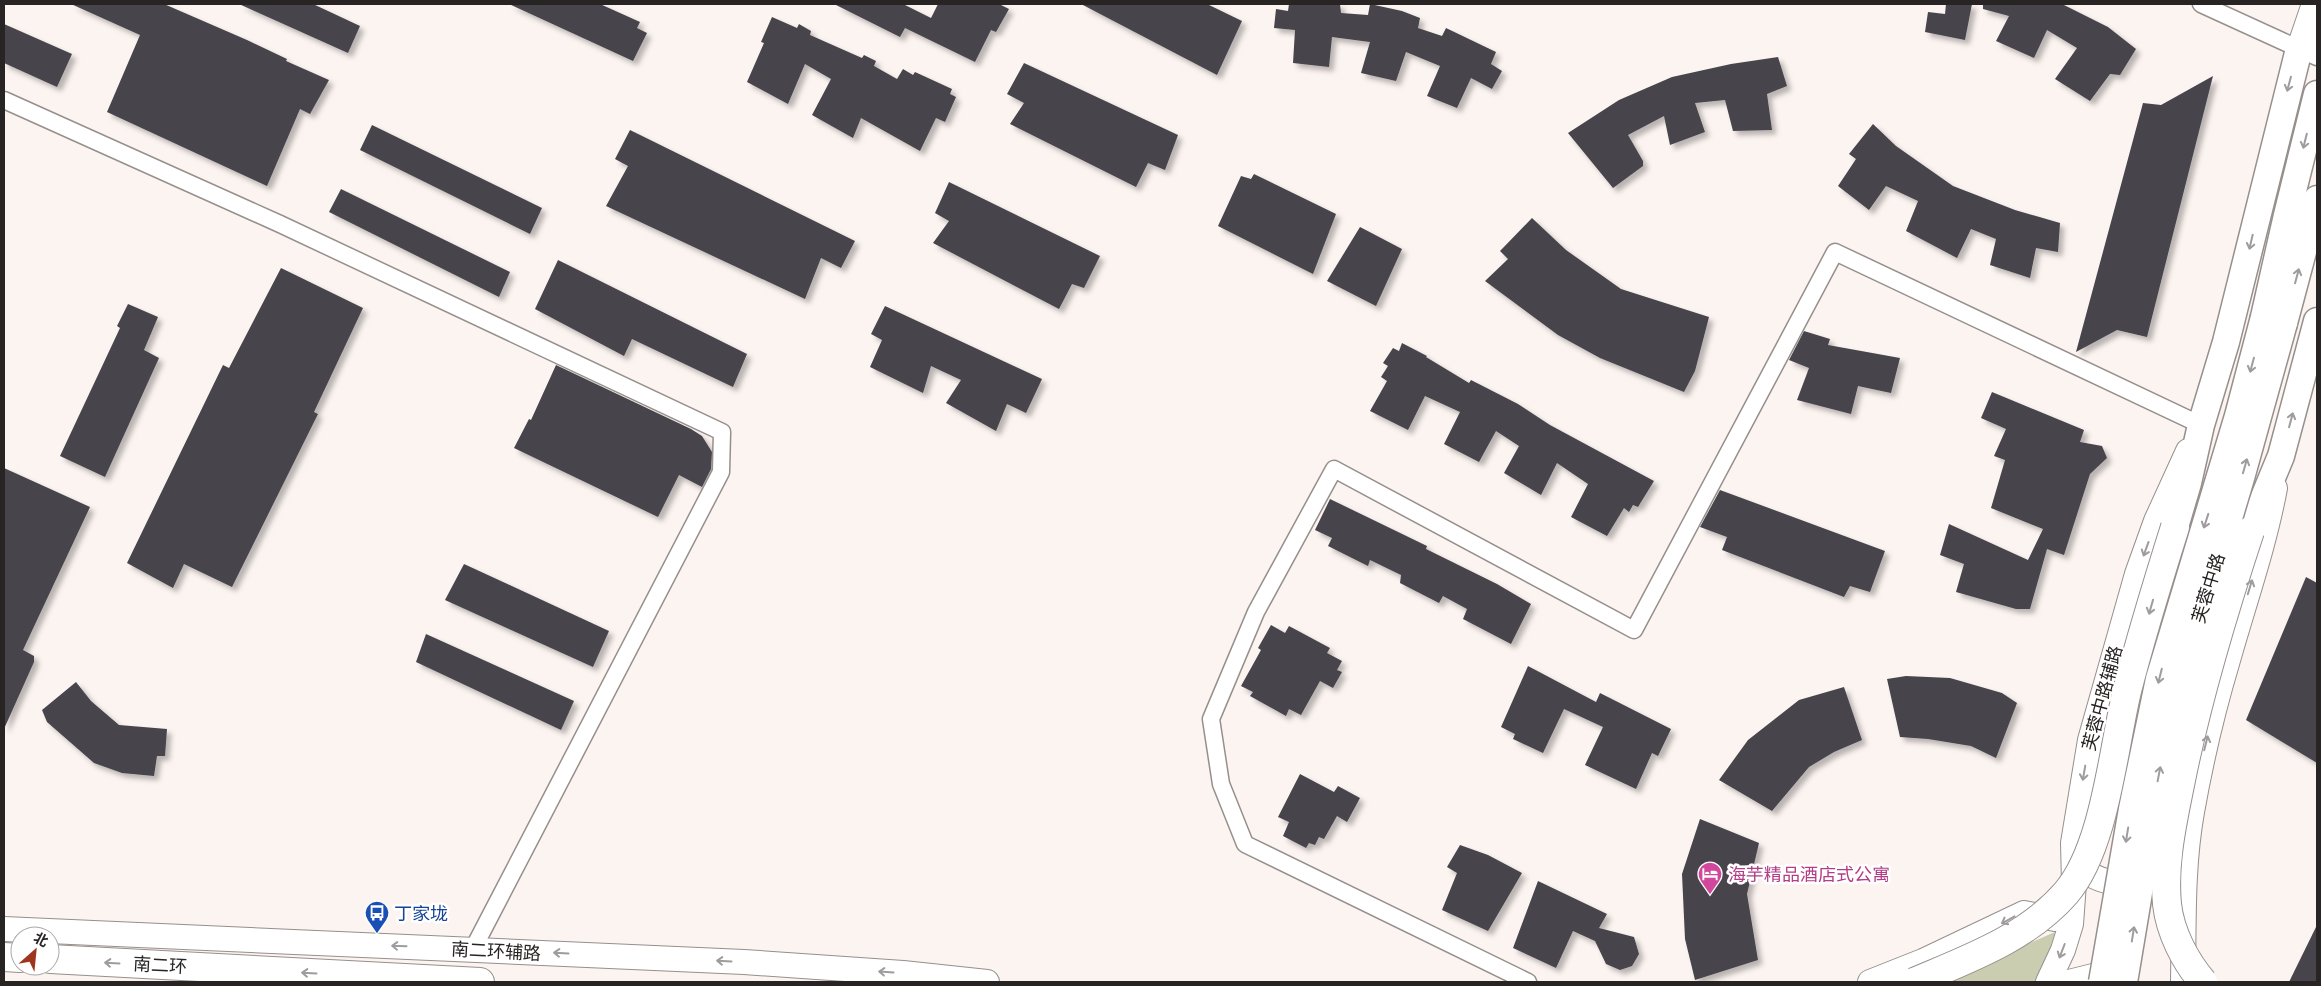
<svg xmlns="http://www.w3.org/2000/svg" width="2321" height="986" font-family="'Space Grotesk','Noto Sans SC',sans-serif">
<defs>
<filter id="shadow"><feDropShadow dx="4.5" dy="4.5" stdDeviation="2.5" flood-color="#0004"/></filter>
</defs>
<rect width="100%" height="100%" fill="#fcf4f1"/>
<!-- green -->
<polygon fill="#cacdaf" points="2055,932 2040,982 1940,982"/>
<!-- building -->
<g fill="#46454b" filter="url(#shadow)">
<polygon points="71,4 164,4 247,40 287,59 286,61 329,80 310,114 300,109 267,186 107,112 140,35"/>
<polygon points="239,4 313,4 360,26 348,53"/>
<polygon points="509,4 600,4 640,22 637,28 647,33 633,61"/>
<polygon points="834,4 903,4 931,18 938,4 999,4 1009,9 996,32 991,30 975,62 905,28 900,37"/>
<polygon points="1081,4 1207,4 1242,21 1217,75"/>
<polygon points="1289,4 1340,4 1341,13 1368,15 1370,4 1402,11 1420,18 1418,28 1442,36 1446,28 1496,52 1491,64 1502,71 1492,89 1471,78 1457,108 1427,96 1440,66 1406,52 1396,81 1361,73 1370,42 1332,37 1329,67 1293,63 1295,30 1274,28 1276,9 1288,11"/>
<polygon points="1946,4 1972,4 1965,40 1925,32 1928,12 1945,14"/>
<polygon points="1983,4 2062,4 2108,27 2136,49 2120,75 2110,74 2090,101 2055,79 2077,48 2047,30 2034,58 1996,41 2009,16 1983,9"/>
<polygon points="772,17 797,28 799,24 811,31 810,35 862,58 864,55 876,61 874,66 897,79 903,69 913,75 915,72 952,89 950,94 956,97 945,122 936,118 920,151 861,118 853,138 812,115 831,79 805,64 788,104 747,82 764,43 761,42"/>
<polygon points="4,24 72,54 57,87 4,63"/>
<polygon points="1778,57 1787,86 1767,94 1772,130 1733,131 1725,100 1695,103 1705,132 1670,145 1664,116 1628,135 1643,161 1643,166 1613,188 1568,133 1619,100 1672,77 1731,64"/>
<polygon points="1024,63 1178,135 1165,170 1148,163 1136,187 1010,124 1024,103 1007,94"/>
<polygon points="2213,76 2147,337 2117,330 2076,352 2143,103 2161,105"/>
<polygon points="1873,124 1896,146 1953,186 2015,210 2060,223 2058,252 2036,248 2030,278 1990,265 1996,239 1971,229 1957,258 1906,231 1918,201 1886,186 1869,210 1838,186 1856,159 1849,154"/>
<polygon points="372,125 542,208 530,234 360,150"/>
<polygon points="630,130 855,241 841,268 821,258 805,299 606,206 628,166 615,159"/>
<polygon points="1254,174 1336,214 1313,274 1218,226 1241,176 1251,179"/>
<polygon points="949,182 1100,256 1084,288 1072,284 1059,309 933,243 949,221 935,213"/>
<polygon points="341,189 510,272 499,297 329,212"/>
<polygon points="1532,218 1566,250 1621,289 1709,317 1695,371 1684,392 1600,358 1558,335 1485,281 1508,259 1500,251"/>
<polygon points="1360,227 1402,249 1376,306 1327,281"/>
<polygon points="558,260 747,354 733,387 632,339 624,356 535,309"/>
<polygon points="281,268 363,308 314,412 318,414 232,587 184,564 173,588 127,563 223,365 229,368"/>
<polygon points="128,304 158,317 144,350 159,358 105,477 60,456 120,328 117,326"/>
<polygon points="885,306 1042,379 1026,413 1007,404 996,431 946,403 961,380 931,366 923,393 870,367 882,340 871,334"/>
<polygon points="1804,331 1830,339 1828,345 1900,358 1891,393 1858,386 1851,414 1797,400 1809,368 1789,360"/>
<polygon points="1402,343 1427,356 1426,357 1469,383 1471,380 1518,404 1550,425 1654,481 1638,507 1633,505 1629,512 1624,508 1607,536 1571,517 1588,484 1557,463 1541,495 1504,473 1519,446 1496,431 1479,462 1444,444 1460,412 1425,396 1408,430 1370,411 1387,381 1381,377 1388,366 1383,363 1393,348 1399,351"/>
<polygon points="556,365 691,429 702,436 712,452 711,469 702,487 679,475 658,517 514,448 529,419 531,420"/>
<polygon points="1992,392 2084,430 2080,442 2102,446 2107,458 2090,474 2064,555 2047,549 2030,609 2016,609 1956,592 1964,564 1940,555 1949,524 2028,560 2043,529 1991,508 2005,460 1994,456 2006,429 1981,418"/>
<polygon points="4,468 90,507 23,650 34,656 34,662 4,729"/>
<polygon points="1720,490 1885,551 1870,592 1850,586 1844,597 1722,550 1727,537 1700,527"/>
<polygon points="1330,499 1427,546 1426,549 1497,584 1531,604 1511,644 1463,619 1467,609 1443,596 1439,603 1400,583 1401,575 1370,560 1368,566 1328,546 1332,538 1315,530"/>
<polygon points="464,564 609,631 593,667 445,600"/>
<polygon points="2306,577 2317,583 2317,763 2246,720"/>
<polygon points="1271,625 1285,633 1289,626 1330,648 1327,653 1342,661 1337,670 1342,672 1333,688 1320,681 1301,715 1289,709 1286,716 1250,696 1253,692 1241,686 1261,650 1258,648"/>
<polygon points="426,634 574,701 561,730 416,662"/>
<polygon points="1528,666 1596,702 1600,693 1671,729 1658,756 1652,753 1636,789 1585,765 1603,727 1564,709 1543,753 1513,739 1515,734 1501,727"/>
<polygon points="1906,676 1950,678 2002,693 2017,703 1996,758 1971,746 1928,739 1900,737 1887,679"/>
<polygon points="76,682 91,701 119,725 167,729 165,756 157,756 154,776 122,773 94,763 47,722 42,710"/>
<polygon points="1844,687 1862,740 1834,752 1809,767 1772,811 1719,780 1748,740 1799,700"/>
<polygon points="1300,774 1334,792 1338,786 1360,798 1347,822 1337,816 1324,839 1319,837 1315,845 1309,843 1306,848 1283,836 1289,822 1278,817"/>
<polygon points="1700,819 1759,843 1747,894 1758,960 1695,980 1685,939 1682,874"/>
<polygon points="1460,845 1488,855 1522,873 1488,931 1442,910 1457,873 1447,867"/>
<polygon points="1538,881 1607,914 1599,928 1634,937 1639,954 1632,966 1620,970 1606,964 1595,941 1573,931 1556,968 1513,948"/>
<polygon points="2317,925 2317,982 2289,982"/>
</g>
<g fill="none" stroke-linecap="round" stroke-linejoin="round">
<defs>
<g id="street">
<polyline points="2201,4 2317,57"/>
<polyline points="4,100 280,224 722,432 721,472 473,949"/>
<polyline points="1528,982 1245,844 1221,784 1211,719 1256,612 1334,469 1634,630 1835,252 2201,425"/>
</g>
<g id="secondary">
<polyline points="2300,45 2314,4"/>
<path d="M2075,852C2083,882 2112,882 2138,888"/>
<polyline points="4,929 744,962 903,973 987,982"/>
<polyline points="1870,982 1923,961 2024,913 2055,919"/>
<polyline points="2048,982 2063,950 2071,924 2074,883 2073,843 2090,740 2137,574 2156,521 2188,451"/>
<polyline points="2069,982 2101,974 2122,977"/>
<path d="M2183,982C2184,925 2182,868 2192,812C2201,761 2213,710 2228,660C2244,603 2264,547 2275,488"/>
</g>
<g id="primary">
<polyline points="2264,317 2287,215 2317,94"/>
<polyline points="2284,323 2317,199"/>
<polyline points="2175,527 2188,483 2201,425 2226,342 2299,49 2317,26"/>
<polyline points="2250,531 2281,456 2317,321"/>
</g>
<g id="highway">
<polyline points="4,957 20,958"/>
<polyline points="50,959 480,982"/>
</g>
</defs>
<!-- street casing -->
<use href="#street" stroke="#968f8c" stroke-width="19"/>
<!-- secondary casing -->
<use href="#secondary" stroke="#968f8c" stroke-width="26"/>
<!-- primary casing -->
<use href="#primary" stroke="#968f8c" stroke-width="29"/>
<!-- highway casing -->
<use href="#highway" stroke="#968f8c" stroke-width="30"/>
<!-- street -->
<use href="#street" stroke="#fff" stroke-width="16"/>
<!-- secondary -->
<use href="#secondary" stroke="#fff" stroke-width="24"/>
<!-- primary -->
<use href="#primary" stroke="#fff" stroke-width="26"/>
<!-- highway -->
<use href="#highway" stroke="#fff" stroke-width="28"/>
<defs>
<g id="primary-bridge">
<polyline points="2102,982 2132,809 2159,679 2238,416 2264,317"/>
<polyline points="2124,982 2156,791 2178,689 2241,478 2284,323"/>
</g>
<g id="highway-bridge">
<path d="M1914,982C1968,959 2027,938 2066,893C2105,848 2113,749 2127,691C2141,636 2158,581 2175,527"/>
<path d="M2203,982C2185,961 2170,932 2167,904C2163,862 2173,820 2181,780C2198,695 2223,613 2250,531"/>
</g>
</defs>
<!-- primary-bridge casing -->
<use href="#primary-bridge" stroke="#968f8c" stroke-width="29" stroke-linecap="butt"/>
<!-- highway-bridge casing -->
<use href="#highway-bridge" stroke="#968f8c" stroke-width="30" stroke-linecap="butt"/>
<!-- primary-bridge -->
<use href="#primary-bridge" stroke="#fff" stroke-width="26"/>
<!-- highway-bridge -->
<use href="#highway-bridge" stroke="#fff" stroke-width="28"/>
</g>
<!-- one-way arrows -->
<defs><path id="oneway-shaft" d="M-6 0H5M1.5-3L5.5 0L1.5 3" fill="none" stroke-width="1.6" stroke-linecap="round" stroke-linejoin="round" transform="scale(1.25)"/></defs>
<g stroke="#9e9c9c">
<use href="#oneway-shaft" transform="translate(2289 84) rotate(105)"/>
<use href="#oneway-shaft" transform="translate(2305 141) rotate(104)"/>
<use href="#oneway-shaft" transform="translate(2251 242) rotate(103)"/>
<use href="#oneway-shaft" transform="translate(2297 276) rotate(-75)"/>
<use href="#oneway-shaft" transform="translate(2252 365) rotate(105)"/>
<use href="#oneway-shaft" transform="translate(2291 420) rotate(-75)"/>
<use href="#oneway-shaft" transform="translate(2245 466) rotate(-74)"/>
<use href="#oneway-shaft" transform="translate(2206 521) rotate(108)"/>
<use href="#oneway-shaft" transform="translate(2146 549) rotate(110)"/>
<use href="#oneway-shaft" transform="translate(2250 587) rotate(-73)"/>
<use href="#oneway-shaft" transform="translate(2151 607) rotate(106)"/>
<use href="#oneway-shaft" transform="translate(2160 676) rotate(104)"/>
<use href="#oneway-shaft" transform="translate(2206 743) rotate(-76)"/>
<use href="#oneway-shaft" transform="translate(2084 773) rotate(100)"/>
<use href="#oneway-shaft" transform="translate(2159 774) rotate(-79)"/>
<use href="#oneway-shaft" transform="translate(2127 835) rotate(99)"/>
<use href="#oneway-shaft" transform="translate(2008 920) rotate(151)"/>
<use href="#oneway-shaft" transform="translate(2133 934) rotate(-81)"/>
<use href="#oneway-shaft" transform="translate(399 946) rotate(-178)"/>
<use href="#oneway-shaft" transform="translate(2062 951) rotate(111)"/>
<use href="#oneway-shaft" transform="translate(561 953) rotate(-177)"/>
<use href="#oneway-shaft" transform="translate(724 961) rotate(-177)"/>
<use href="#oneway-shaft" transform="translate(112 963) rotate(-177)"/>
<use href="#oneway-shaft" transform="translate(886 972) rotate(-176)"/>
<use href="#oneway-shaft" transform="translate(309 973) rotate(-177)"/>
</g>
<!-- icons -->
<defs>
<symbol id="hotel-pin" viewBox="-11 -11 22 30"><path d="M0 17L-7.5 6A9.5 9.5 0 1 1 7.5 6Z" fill="#d1479c" stroke="#fff"/><path d="M-6-4.5h1.5V1H6V5H4.5V3h-9V5H-6ZM-4 0a1.8 1.8 0 1 1 3.6 0ZM.5 0V-2.5h3Q6-2.5 6 0Z" fill="#fff"/></symbol>
<symbol id="bus-pin" viewBox="-11 -11 22 30"><path d="M0 17L-7.5 6A9.5 9.5 0 1 1 7.5 6Z" fill="#1a4fb4" stroke="#fff"/><path d="M-5-6H5V4H4V6H2V4H-2V6H-4V4H-5ZM-3.5-4V0h7V-4ZM-3.5 1.2v1.5H-2V1.2ZM2 1.2v1.5H3.5V1.2Z" fill="#fff"/></symbol>
</defs>
<g fill-rule="evenodd">
<use href="#hotel-pin" x="1696" y="860" width="28" height="38"/>
<use href="#bus-pin" x="363" y="899" width="28" height="38"/>
</g>
<g text-anchor="middle" dominant-baseline="central" stroke-width="5" stroke-linejoin="round" paint-order="stroke">
<!-- street labels -->
<g font-size="18" fill="#272423" stroke="#fff">
<text transform="translate(2208 588) rotate(-73)">芙蓉中路</text>
<text transform="translate(2102 698) rotate(-75)">芙蓉中路辅路</text>
<text transform="translate(496 951) rotate(3)">南二环辅路</text>
<text transform="translate(160 965) rotate(3)">南二环</text>
</g>
<!-- hotel labels -->
<g font-size="18" fill="#b23c85" stroke="#fff" text-anchor="start">
<text x="1728" y="874">海芋精品酒店式公寓</text>
</g>
<!-- transit labels -->
<g font-size="18" fill="#164399" stroke="#fff" text-anchor="start">
<text x="394" y="913">丁家垅</text>
</g>
</g>
<!-- border -->
<rect width="2321" height="986" fill="none" stroke="#272423" stroke-width="10"/>
<!-- north arrow -->
<g transform="translate(35 951) rotate(27)"><circle r="24" fill="#ffffff" stroke="#a9a7a7"/>
<path d="M0-4L9 19L0 12L-9 19Z" fill="#9e351e"/>
<text y="-8" font-size="14" font-weight="bold" text-anchor="middle" fill="#272423">北</text>
</g>
</svg>
